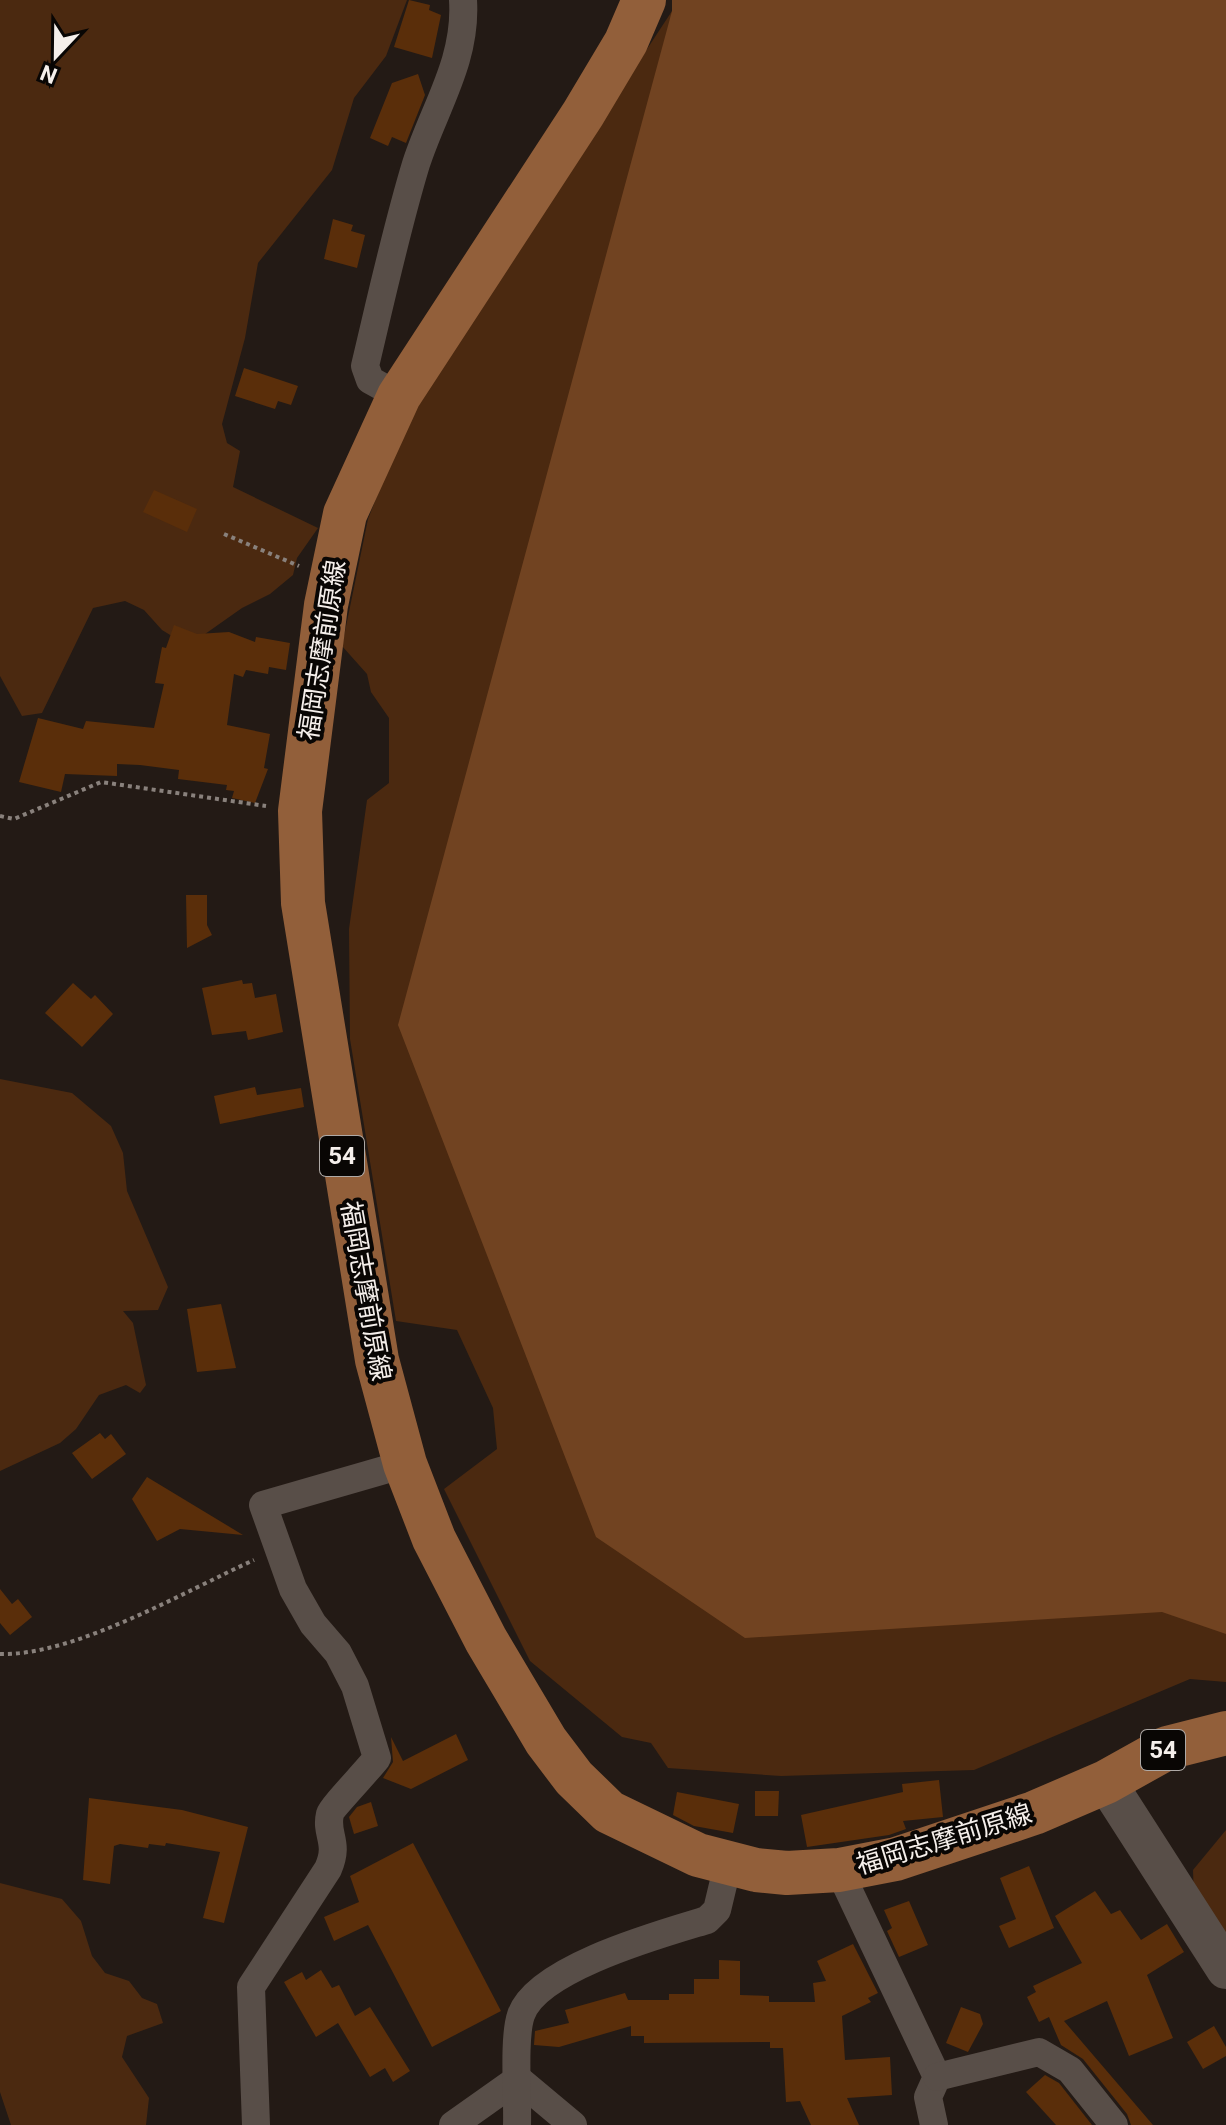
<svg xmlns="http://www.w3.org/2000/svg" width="1226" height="2125" font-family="Roboto,'Noto Sans JP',sans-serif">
<rect width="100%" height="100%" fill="#231a15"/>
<!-- green -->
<g fill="#4b2910">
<polygon points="0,0 407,0 386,56 354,98 332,170 258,263 245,338 222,424 227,443 240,451 233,487 318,528 297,558 293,575 270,594 242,608 198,639 180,641 162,630 144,610 125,601 93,608 42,713 22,716 0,676"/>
<polygon points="672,0 1226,996 1226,1682 1190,1679 974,1770 781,1776 668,1768 651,1743 622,1737 530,1661 444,1489 497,1449 493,1408 457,1330 396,1321 350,1039 349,929 367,800 389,783 389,718 371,692 367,674 342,646 368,519 397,445 445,357 672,11"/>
<polygon points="0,1079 72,1093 111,1126 123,1153 127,1191 168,1287 158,1310 123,1311 133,1323 146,1385 140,1393 126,1385 99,1395 76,1429 60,1443 0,1471"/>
<polygon points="1226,1830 1226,1954 1194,1901 1193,1870"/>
<polygon points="0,1883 62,1899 81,1921 92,1956 105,1973 129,1981 142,1998 157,2004 163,2023 127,2036 122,2057 149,2098 146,2125 11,2125 0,2092"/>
</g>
<!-- water -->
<polygon fill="#714321" points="672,0 1226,0 1226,1634 1162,1612 745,1638 596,1537 398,1025 672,11"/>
<!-- building -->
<g fill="#5a2e0a">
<polygon points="409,0 430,5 429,10 441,15 432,58 394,47"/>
<polygon points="418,74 425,95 406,143 392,137 388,146 370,138 392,83"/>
<polygon points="333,219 353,225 351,231 365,235 357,268 324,259"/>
<polygon points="244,368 298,386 291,405 278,401 275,409 235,396"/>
<polygon points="154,490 197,509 187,532 143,512"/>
<polygon points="174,625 197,634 229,632 255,642 256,637 290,643 286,670 269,667 268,674 246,670 243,677 234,674 227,725 270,734 264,768 268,769 255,803 232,798 234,791 226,790 227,785 178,779 179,770 140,765 117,764 117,776 65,774 61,792 19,782 38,718 83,729 86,721 154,728 164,684 155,683 162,647 166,648"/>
<polygon points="186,895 207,895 207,925 212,935 187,948"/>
<polygon points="242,980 243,984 252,983 255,998 276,994 283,1032 248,1040 246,1031 212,1035 202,988"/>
<polygon points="73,983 91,999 95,995 113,1014 82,1047 45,1013"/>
<polygon points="255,1087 257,1095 301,1088 304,1107 220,1124 214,1096"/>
<polygon points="221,1304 236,1368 197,1372 187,1309"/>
<polygon points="100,1433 105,1439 111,1434 126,1454 92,1479 72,1453"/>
<polygon points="147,1477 243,1535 180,1529 157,1541 132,1499"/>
<polygon points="0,1589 12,1604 18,1599 32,1617 10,1635 0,1623"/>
<polygon points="456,1734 468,1760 411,1789 383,1778 393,1762 391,1737 403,1761"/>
<polygon points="939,1780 943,1817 903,1821 906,1829 889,1835 807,1847 801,1815 903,1792 902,1784"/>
<polygon points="755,1791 779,1791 778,1816 755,1816"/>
<polygon points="677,1792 739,1804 733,1833 694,1826 673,1815"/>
<polygon points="89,1798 182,1810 248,1827 224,1923 203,1918 220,1852 166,1843 165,1846 149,1844 148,1848 120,1844 114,1846 110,1884 83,1880"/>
<polygon points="371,1802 378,1826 354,1834 349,1817 357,1807"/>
<polygon points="413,1843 501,2011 432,2047 368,1925 334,1941 324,1917 359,1902 350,1876"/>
<polygon points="1029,1866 1054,1928 1009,1948 999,1926 1016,1919 1000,1878"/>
<polygon points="1095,1891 1111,1914 1120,1910 1141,1940 1167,1924 1184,1952 1147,1975 1173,2038 1129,2056 1107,2001 1064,2021 1153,2125 1131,2125 1127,2114 1083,2059 1061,2045 1049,2017 1039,2022 1027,1997 1036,1992 1033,1986 1082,1963 1055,1916"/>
<polygon points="909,1901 928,1945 899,1957 887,1931 892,1928 884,1910"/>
<polygon points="853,1944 878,1993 868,1998 871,2002 842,2016 845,2060 890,2057 892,2095 847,2098 859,2125 811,2125 800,2101 786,2102 783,2048 770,2048 770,2042 644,2043 644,2036 631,2036 631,2026 559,2047 534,2045 535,2031 569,2023 565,2010 625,1993 628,2000 669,2000 669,1994 694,1994 694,1979 719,1979 719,1960 740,1961 740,1995 769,1996 769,2002 815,2002 813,1983 826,1981 817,1961"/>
<polygon points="321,1970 332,1988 339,1985 355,2016 370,2007 410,2071 393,2082 385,2068 370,2077 338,2023 316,2037 284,1982 302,1972 306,1980"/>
<polygon points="961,2007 980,2014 983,2024 968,2052 946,2043"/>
<polygon points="1214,2026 1226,2047 1226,2056 1203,2069 1187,2042"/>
<polygon points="1045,2075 1059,2083 1092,2125 1056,2125 1026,2092"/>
</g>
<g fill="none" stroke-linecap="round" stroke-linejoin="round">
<!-- path -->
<g stroke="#89817c" stroke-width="4" stroke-dasharray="4 4" stroke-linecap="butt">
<polyline points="224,534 299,566"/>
<polyline points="0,816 14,819 101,782 266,806"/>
<path d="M0,1654C75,1656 185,1591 254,1560"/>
</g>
<!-- street -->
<g stroke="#584e48" stroke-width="28">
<path d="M399,396L370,380L365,366C381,299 396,230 416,164C434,108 467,61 463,0"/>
<polyline points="839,1870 937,2077 928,2097 934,2125"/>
<polyline points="937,2077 1039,2052 1070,2070 1114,2125"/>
<path d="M256,2125L251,1987L328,1869C340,1842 325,1835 330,1814C332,1807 368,1770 377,1758L355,1686L338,1653L313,1624L293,1589L263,1505L405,1464"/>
<polyline points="453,2125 518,2079 573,2125"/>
<path d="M517,2125C518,2098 513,2038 521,2015C537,1968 661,1934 707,1920L717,1910L728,1864"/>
</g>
<!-- secondary -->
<polyline stroke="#584e48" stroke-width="40" points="1106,1782 1226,1969"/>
<!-- primary -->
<polyline stroke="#925f3a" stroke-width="44" points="644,0 626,42 583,114 399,396 345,514 326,605 300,811 303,903 377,1360 405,1464 434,1539 486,1640 546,1741 574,1778 609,1812 698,1855 756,1870 787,1873 839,1870 896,1859 1034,1813 1106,1782 1167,1748 1226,1733"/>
</g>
<g text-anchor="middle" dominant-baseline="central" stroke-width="8" stroke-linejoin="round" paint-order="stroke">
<!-- shield labels -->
<g fill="#090604" stroke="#aea9a6" stroke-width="2">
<rect x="320" y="1136" width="44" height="40" rx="6"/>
<rect x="1141" y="1730" width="44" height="40" rx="6"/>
</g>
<g font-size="24" font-weight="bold" fill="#f5efeb">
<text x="342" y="1156">54</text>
<text x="1163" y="1750">54</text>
</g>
<!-- street labels -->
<g font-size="26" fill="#f5efeb" stroke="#090604">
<text transform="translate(322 650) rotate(-81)">福岡志摩前原線</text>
<text transform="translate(366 1291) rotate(80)">福岡志摩前原線</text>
<text transform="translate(944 1839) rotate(-17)">福岡志摩前原線</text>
</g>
</g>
<!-- north arrow -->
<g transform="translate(56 56) rotate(202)" stroke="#090604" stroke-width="6" paint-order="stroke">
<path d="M0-6L14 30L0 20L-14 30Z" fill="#f5efeb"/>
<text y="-12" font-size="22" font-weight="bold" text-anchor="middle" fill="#f5efeb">N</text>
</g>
</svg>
